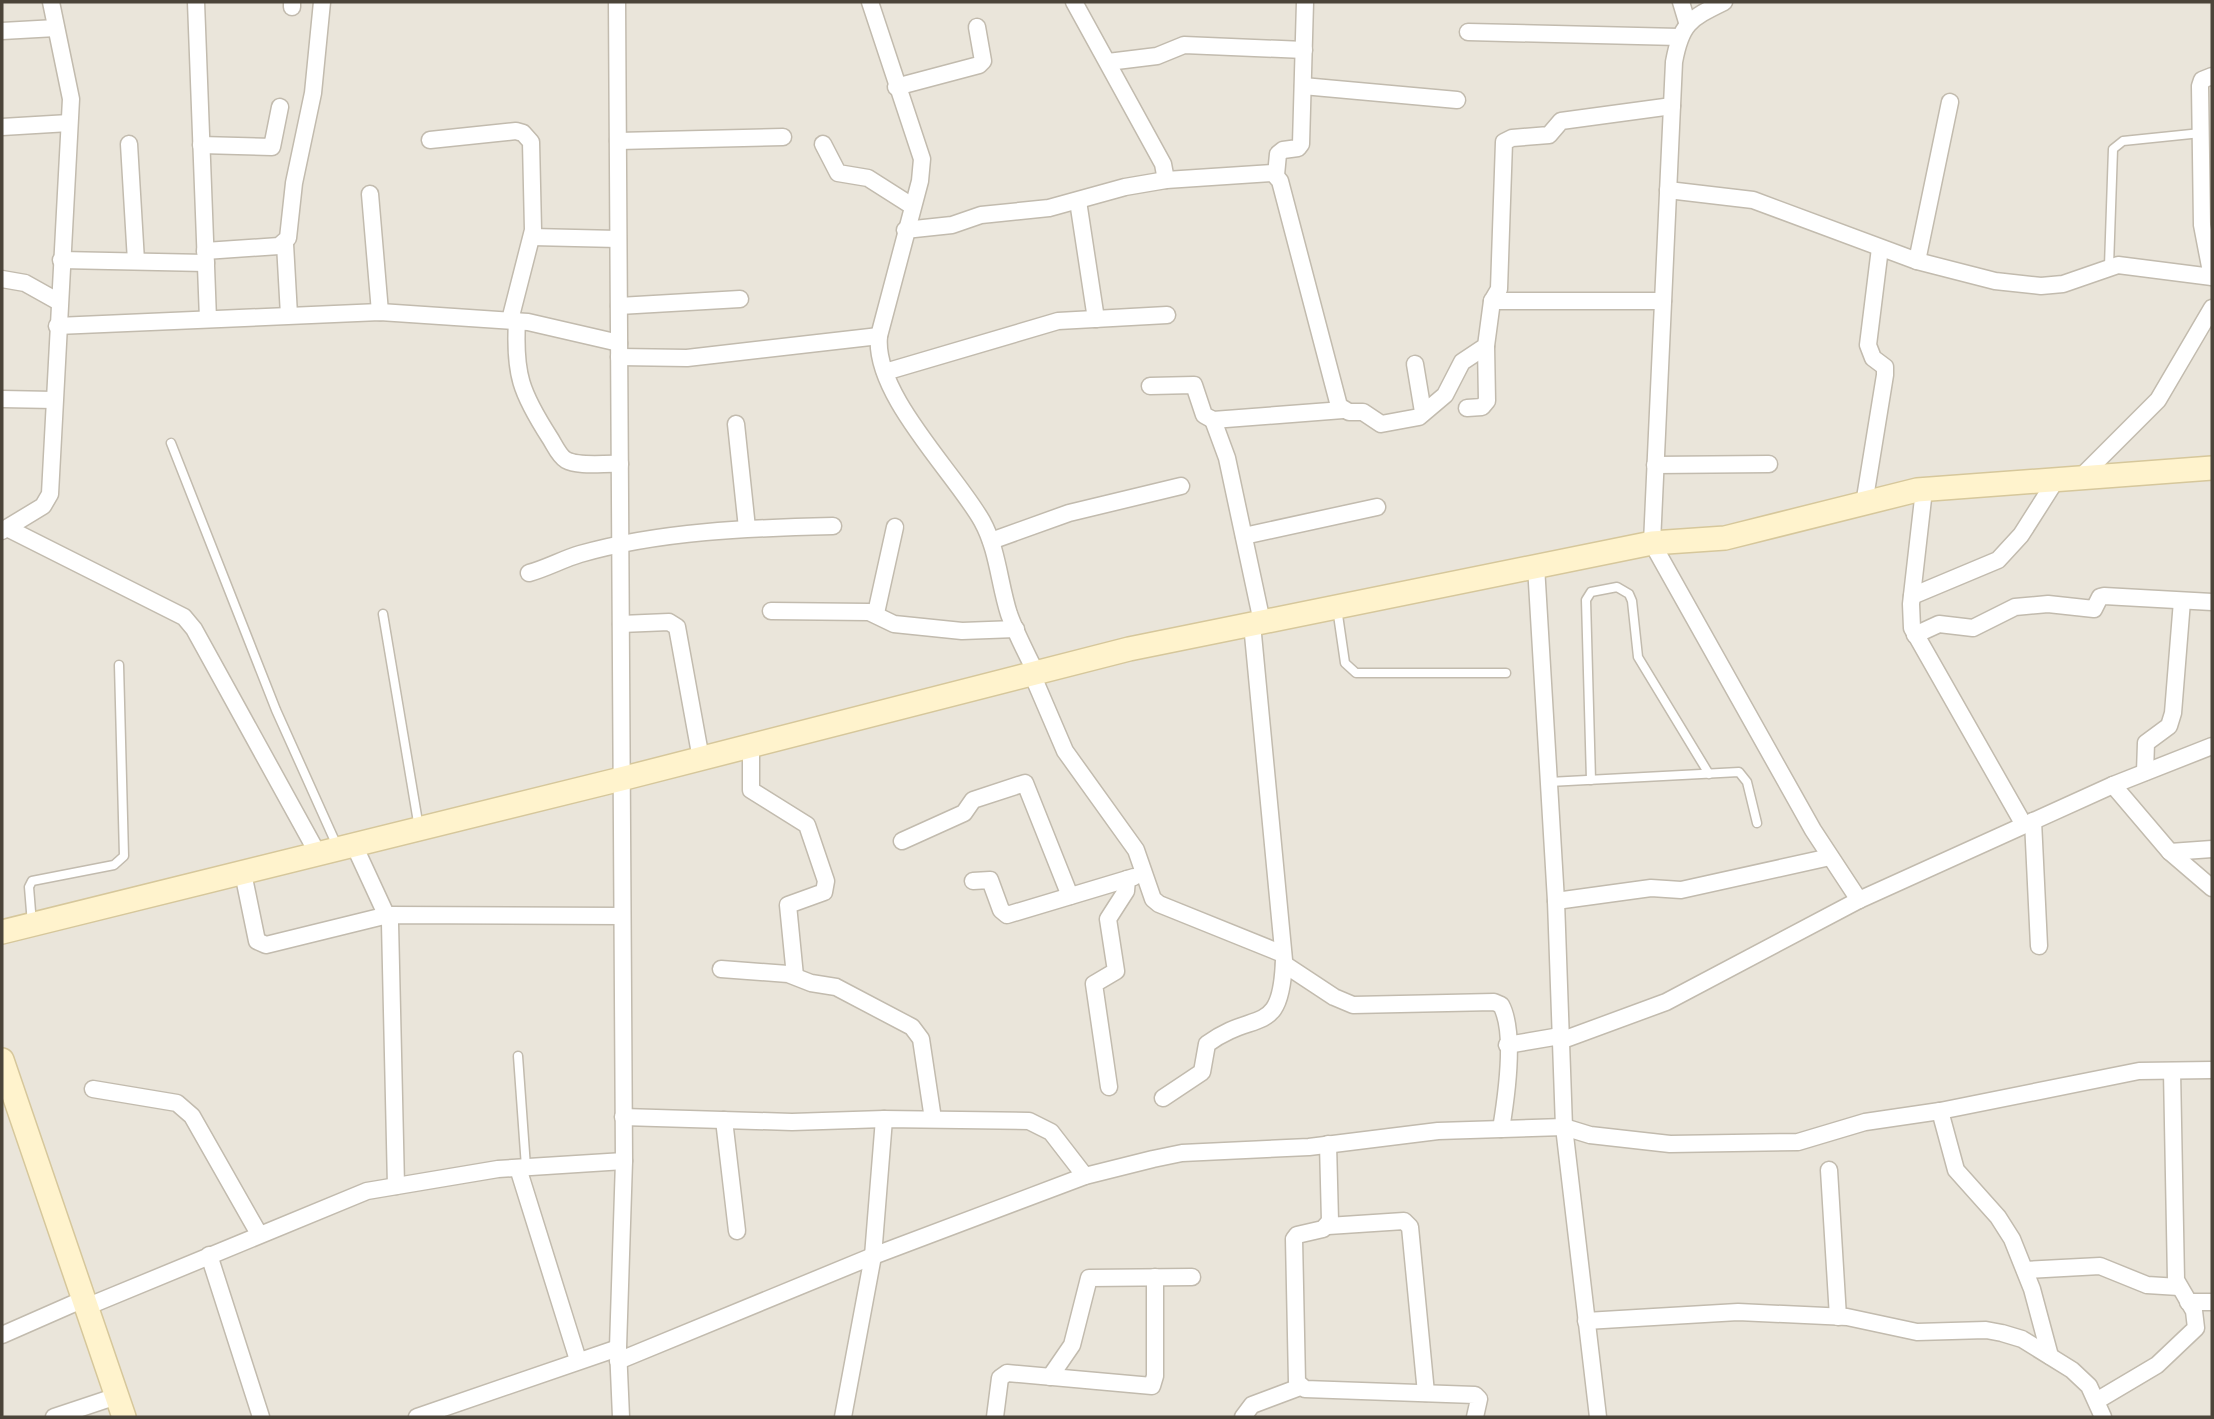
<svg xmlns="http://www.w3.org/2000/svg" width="2214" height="1419" font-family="Helvetica,sans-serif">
<rect width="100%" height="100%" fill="#f6f3ec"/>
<!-- residential -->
<rect fill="#eae5da" x="2" y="2" width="2210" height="1415"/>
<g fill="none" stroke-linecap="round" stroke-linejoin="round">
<defs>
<g id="service">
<polyline points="2109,266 2113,149 2123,141 2201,133"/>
<polyline points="171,443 276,710 338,848"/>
<polyline points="1337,608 1345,663 1356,673 1506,673"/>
<polyline points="383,614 419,828"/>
<polyline points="1591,780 1586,600 1591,592 1617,587 1629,594 1632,601 1638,657 1709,774"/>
<polyline points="1549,782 1739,772 1747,782 1757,823"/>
<polyline points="32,924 29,887 32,881 114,865 124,856 119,665"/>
<polyline points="518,1056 526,1167"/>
</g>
<g id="minor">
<polyline points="196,2 208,319"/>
<polyline points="617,2 624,1161 618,1348 621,1417"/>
<path d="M870,2L922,159L920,181L879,336C873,394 955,473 982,521C998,550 999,583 1009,614C1016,634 1027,654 1036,673"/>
<polyline points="1074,2 1163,164 1166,180"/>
<polyline points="1681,2 1687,22"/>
<path d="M1724,2C1689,19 1681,24 1674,62L1652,543L1813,830L1859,900"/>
<polyline points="292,7 292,2"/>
<polyline points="2,31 56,28"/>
<polyline points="1468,32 1679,37"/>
<polyline points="1108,62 1157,56 1184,45 1304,50"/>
<polyline points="2212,76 2202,80 2200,86 2202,225 2212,277"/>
<polyline points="1303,86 1457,100"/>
<polyline points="896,87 979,65 983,61 977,27"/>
<polyline points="2,127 69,123"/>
<polyline points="430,140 516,131 523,133 531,142 533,230 510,320"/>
<polyline points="618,141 783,137"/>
<polyline points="129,144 136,261"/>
<polyline points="823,144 838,173 868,178 912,206"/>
<polyline points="201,145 272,147 280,107"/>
<polyline points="1276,175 1278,154 1283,150 1298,148 1301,144 1305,2"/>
<polyline points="1668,190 1753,200 1917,261 1995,281 2041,286 2063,284 2118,265 2212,277"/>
<polyline points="370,194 380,312"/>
<polyline points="1078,201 1096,319"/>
<polyline points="905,230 952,225 981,215 1049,208 1125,187 1166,180 1273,173 1280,181 1339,406 1349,412 1363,412 1381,424 1419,417 1445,395 1462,362 1486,346 1492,301 1499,289 1504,142 1512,138 1549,135 1561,121 1672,106"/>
<polyline points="532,237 618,239"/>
<polyline points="285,244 289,315"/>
<polyline points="205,251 279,246 288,238 294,183 313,93 322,2"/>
<polyline points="61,260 206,263"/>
<polyline points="1917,261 1950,102"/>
<polyline points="2,279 25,283 59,302"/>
<polyline points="1492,301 1663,301"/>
<polyline points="619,306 740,299"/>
<path d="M517,321C514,374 521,393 550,438C554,444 559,456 566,460C578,467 605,463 620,464"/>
<polyline points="57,326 380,312 528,322 619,343"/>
<polyline points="619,357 687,358 879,336"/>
<polyline points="1415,364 1423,412"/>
<polyline points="885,372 1058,321 1167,315"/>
<polyline points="1150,386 1194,385 1204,415 1213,420 1343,410"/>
<polyline points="2,399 54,400"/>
<polyline points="1467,408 1482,407 1487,401 1486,346"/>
<polyline points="1213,420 1227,458 1262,622"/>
<polyline points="736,424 747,528"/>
<polyline points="1655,465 1769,464"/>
<polyline points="2080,478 2158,400 2212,308"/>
<polyline points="1924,490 1911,604 1912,628 2024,825"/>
<polyline points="1864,504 1885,375 1885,367 1873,358 1868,345 1880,248"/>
<polyline points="7,528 184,617 194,629 318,854"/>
<polyline points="2,531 43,506 50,494 71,99 51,2"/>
<polyline points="1244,536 1377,507"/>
<polyline points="991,541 1069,513 1181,486"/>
<polyline points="1536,566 1556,901 1564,1127 1598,1417"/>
<path d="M529,573C547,568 563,559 580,554C661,531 749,528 833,526"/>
<polyline points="1912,596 1998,560 2021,535 2056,480"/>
<polyline points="771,611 869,612 894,624 962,631 1016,629"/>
<polyline points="876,613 895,527"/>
<polyline points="621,624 669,622 677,627 701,759"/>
<polyline points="1915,635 1939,624 1973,628 2015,607 2048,604 2094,609 2100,597 2104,596 2212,602"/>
<polyline points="1032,674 1065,751 1136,850 1153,899 1159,904 1283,954"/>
<polyline points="751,746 751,790 807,825 826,881 824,892 788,905 795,976"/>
<polyline points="2145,772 2146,743 2169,726 2173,713 2182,601"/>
<polyline points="2113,785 2170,852 2212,888"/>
<polyline points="2033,821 2039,946"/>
<polyline points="902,841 964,813 973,800 1025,783 1070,896"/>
<polyline points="354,845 390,923 396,1186"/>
<polyline points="2170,852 2212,849"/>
<polyline points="243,873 257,941 266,945 388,915 622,916"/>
<polyline points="973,881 990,880 1001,910 1007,915 1134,877"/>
<polyline points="1556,901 1651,888 1681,890 1830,857"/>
<path d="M1284,964L1334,997L1353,1005L1494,1002L1501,1005C1516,1032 1506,1099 1501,1129"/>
<polyline points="721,969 788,974 811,983 836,987 912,1027 921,1039 933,1119"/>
<polyline points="1560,1041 1666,1002 1859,900 2113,785 2212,746"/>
<polyline points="1507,1045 1560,1036"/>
<polyline points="1109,1087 1094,984 1116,971 1108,919 1126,891 1127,879"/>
<polyline points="93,1089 177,1103 192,1116 259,1234"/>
<path d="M1163,1098L1202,1072L1207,1044C1256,1008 1281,1039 1284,960L1252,624"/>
<polyline points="1940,1111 1956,1170 1998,1217 2012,1239 2032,1289 2050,1356"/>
<polyline points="623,1117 792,1122 884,1119 1029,1121 1051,1132 1085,1176"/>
<polyline points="724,1120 737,1231"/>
<polyline points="1328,1144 1330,1221 1323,1229 1297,1235 1294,1239 1297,1382 1305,1389 1475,1395 1479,1399 1475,1417"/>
<polyline points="518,1168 578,1360"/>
<polyline points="1829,1170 1838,1317"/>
<polyline points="1328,1226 1404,1221 1410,1227 1426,1393"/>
<polyline points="209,1255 261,1417"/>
<polyline points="2025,1270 2100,1266 2147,1285 2179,1287"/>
<polyline points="2188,1302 2212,1302"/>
<polyline points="86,1307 367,1191 498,1169 624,1161"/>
<polyline points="1586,1321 1738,1312 1847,1317 1917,1332 1986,1330 2002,1333 2022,1339 2072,1370 2089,1386 2103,1417"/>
<polyline points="2,1335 84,1299"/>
<polyline points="618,1361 873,1256 1085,1176 1153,1159 1182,1153 1309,1147 1438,1131 1564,1127 1590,1135 1670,1144 1798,1142 1865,1122 1940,1111 2139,1071 2212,1070"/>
<polyline points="1050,1377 1072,1345 1089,1278 1192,1277"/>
<polyline points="2098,1400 2157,1365 2196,1328 2194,1311 2176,1280 2172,1071"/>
<polyline points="54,1417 117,1396"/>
<polyline points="417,1417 618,1348"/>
<polyline points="843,1417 873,1256 884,1119"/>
<polyline points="995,1417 1000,1378 1007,1373 1152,1386 1155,1376 1155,1277"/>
<polyline points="1243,1417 1252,1405 1300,1387"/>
</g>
<g id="secondary">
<polyline points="2,932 621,779 1129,649 1652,543 1725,538 1917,490 2212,468"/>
<polyline points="2,1060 124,1417"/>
</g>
</defs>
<!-- service casing -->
<use href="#service" stroke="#c2bbae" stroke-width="11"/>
<!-- minor casing -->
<use href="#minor" stroke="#c2bbae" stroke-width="19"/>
<!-- secondary casing -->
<use href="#secondary" stroke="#d6c79b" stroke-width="26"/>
<!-- service -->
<use href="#service" stroke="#fff" stroke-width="8"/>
<!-- minor -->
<use href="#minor" stroke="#fff" stroke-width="16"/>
<!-- secondary -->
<use href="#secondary" stroke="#fff3cd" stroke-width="23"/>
</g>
<!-- border -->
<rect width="2214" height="1419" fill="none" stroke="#4b4439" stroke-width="7"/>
</svg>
